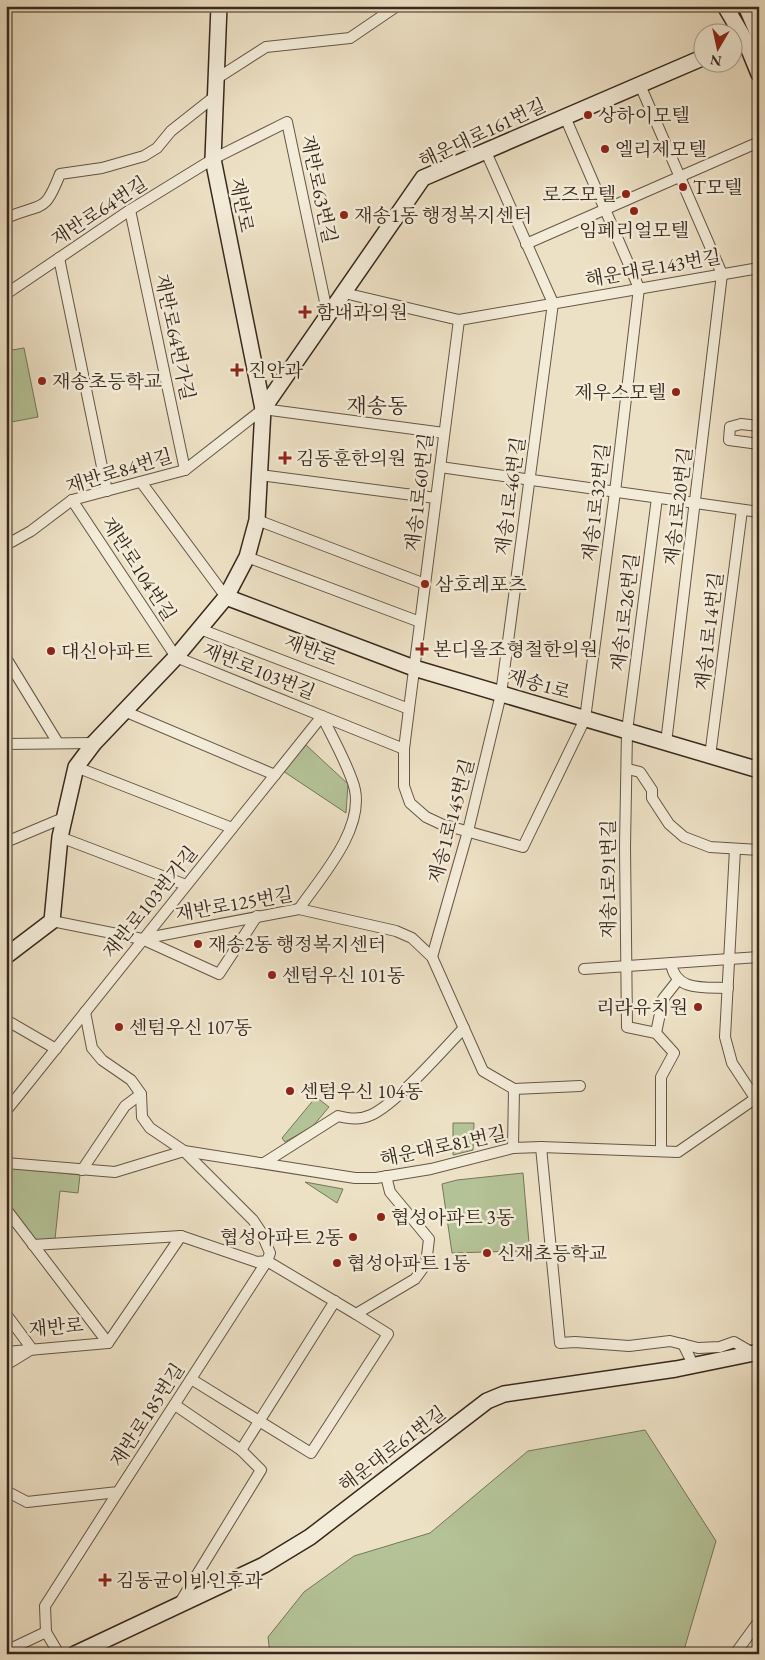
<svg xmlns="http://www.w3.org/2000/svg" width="765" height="1660" font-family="'EB Garamond','Noto Serif KR',serif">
<rect width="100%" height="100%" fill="#ede1c5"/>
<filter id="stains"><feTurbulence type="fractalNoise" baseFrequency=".004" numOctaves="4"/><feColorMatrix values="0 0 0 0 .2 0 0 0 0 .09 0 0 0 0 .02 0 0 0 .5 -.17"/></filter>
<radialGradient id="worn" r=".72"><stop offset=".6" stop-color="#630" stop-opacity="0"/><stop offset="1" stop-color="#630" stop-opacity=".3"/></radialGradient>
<!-- green -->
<g fill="#b4c397" stroke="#76765a">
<polygon points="24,348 38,417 6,423 6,351"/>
<polygon points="306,745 348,784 346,813 283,771"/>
<polygon points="316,1097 329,1107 313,1126 285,1142 282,1138"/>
<polygon points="453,1123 474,1123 473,1150 453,1155"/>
<polygon points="6,1167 80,1175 78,1193 60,1191 55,1239 36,1241 6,1203"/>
<polygon points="523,1173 529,1243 519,1251 452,1253 442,1184 457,1180"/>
<polygon points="305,1182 343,1189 337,1203"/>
<polygon points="645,1430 716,1541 684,1650 680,1654 270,1654 268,1637 304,1592 354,1556 430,1533 528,1451"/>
</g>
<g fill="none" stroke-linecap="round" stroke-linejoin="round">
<defs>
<g id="street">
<polyline points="216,79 266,47 350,38 397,6"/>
<polyline points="640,85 722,274 666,743"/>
<polyline points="130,210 185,470"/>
<path d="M6,218C43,202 44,215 60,174L102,168L144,156L157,148L171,131L214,97"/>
<polyline points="526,244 759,142"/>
<polyline points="59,258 107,491"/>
<polyline points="344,293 459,320 759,268"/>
<polyline points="6,294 130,210 213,159 287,122 328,316"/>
<polyline points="459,320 409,709 404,749 404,786 410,803 426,817 441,824 523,847 585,719 615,492 639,288 565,117"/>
<polyline points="759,426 741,424 730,427 729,440 759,444"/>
<polyline points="440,467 759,512"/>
<polyline points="260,475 436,498"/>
<polyline points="141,482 226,597"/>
<polyline points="657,498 627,731 625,847 627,1027 656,1033 674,1053 661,1077 661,1151"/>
<path d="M72,500L176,657L322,716C331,735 351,770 355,790C363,831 321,877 299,909"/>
<polyline points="257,520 425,584"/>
<polyline points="6,545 31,531 72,500 185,470 263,409 444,433"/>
<polyline points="247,557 420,622"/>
<polyline points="200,629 409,709"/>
<polyline points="6,658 58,743"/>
<polyline points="124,711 275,775"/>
<polyline points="6,744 94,743"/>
<polyline points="710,756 742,510"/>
<polyline points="76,767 232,828"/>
<polyline points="628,769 640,772 652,790 652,798 669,824 684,837 710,847 759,850"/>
<polyline points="60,837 186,885"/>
<polyline points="6,842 63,818"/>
<polyline points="735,849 725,1037 732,1063 755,1098"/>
<polyline points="52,921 142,939 299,909 396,931 412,938 432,957 483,1071 514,1089 513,1148"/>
<polyline points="142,939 219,974 257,916"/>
<polyline points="432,957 468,831 501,694 553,303 486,152"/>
<path d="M671,963C675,992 705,987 728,988"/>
<polyline points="584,969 759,957"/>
<polyline points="6,1020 56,1049"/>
<polyline points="656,1033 663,999 678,980"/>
<polyline points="514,1089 580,1086"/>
<polyline points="6,1111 322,716 404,749"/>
<polyline points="541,1147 560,1343 575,1342 629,1346 670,1341 698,1348 720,1347 734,1342 753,1353"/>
<polyline points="6,1163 115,1172 184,1151 355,1178 376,1178 431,1169 513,1148 541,1147 678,1152 759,1096"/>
<path d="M264,1163L338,1116C350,1119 360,1120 371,1115C397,1103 443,1050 464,1028"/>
<polyline points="82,1170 125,1106 141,1094"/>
<polyline points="6,1209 108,1343"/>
<polyline points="33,1245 181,1236 257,1262 267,1261 270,1253 261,1232 253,1220 184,1151 150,1128 142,1117 141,1094 131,1080 102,1060 92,1048 85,1012"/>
<polyline points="6,1314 32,1349 6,1365"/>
<polyline points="108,1343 181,1236"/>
<polyline points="683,1344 690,1358"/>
<polyline points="6,1352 108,1343"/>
<polyline points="191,1379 311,1453 388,1334 356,1314"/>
<polyline points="175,1405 241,1450"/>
<polyline points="6,1491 27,1502 118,1492 267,1261 356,1314 415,1279 426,1264 429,1239 390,1192 386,1176"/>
<polyline points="179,1604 261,1470 241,1450 335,1301"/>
<polyline points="6,1651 46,1632"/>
<polyline points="59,1654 46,1632 45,1606 118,1492"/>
<polyline points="735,1654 759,1621"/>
</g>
<g id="secondary">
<polyline points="725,6 745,40 759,74"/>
<polyline points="746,6 759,36"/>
<polyline points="263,409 423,178 702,58"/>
<polyline points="226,597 414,668 759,770"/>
<polyline points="6,956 52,921 60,837 76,767 94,743 176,657 226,597 247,557 257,520 263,409 213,159 219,6"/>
<polyline points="75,1654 264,1565 310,1537 487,1401 504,1394 676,1369 759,1352"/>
</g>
</defs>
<!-- street casing -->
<use href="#street" stroke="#665647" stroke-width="12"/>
<!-- secondary casing -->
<use href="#secondary" stroke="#39281d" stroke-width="18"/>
<!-- street -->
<use href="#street" stroke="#f3ecd9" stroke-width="10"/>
<!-- secondary -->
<use href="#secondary" stroke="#f3ecd9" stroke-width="15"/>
</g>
<!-- markers -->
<g fill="#8f2418" stroke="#f3ecd9" stroke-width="2">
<circle cx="588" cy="115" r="5"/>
<circle cx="605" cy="149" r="5"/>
<circle cx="683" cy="187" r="5"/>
<circle cx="626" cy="194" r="5"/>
<circle cx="634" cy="211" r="5"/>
<circle cx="344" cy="215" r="5"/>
<path d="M302.5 304.5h5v5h5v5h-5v5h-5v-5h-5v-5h5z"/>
<path d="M234.5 362.5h5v5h5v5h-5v5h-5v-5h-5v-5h5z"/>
<circle cx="42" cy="381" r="5"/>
<circle cx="676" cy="392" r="5"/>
<path d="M282.5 450.5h5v5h5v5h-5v5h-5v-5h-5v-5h5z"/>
<circle cx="425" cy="584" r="5"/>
<path d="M419.5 641.5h5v5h5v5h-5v5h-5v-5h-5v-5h5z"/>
<circle cx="51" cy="651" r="5"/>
<circle cx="198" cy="944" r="5"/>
<circle cx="272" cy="975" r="5"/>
<circle cx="698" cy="1007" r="5"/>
<circle cx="119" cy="1027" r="5"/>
<circle cx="290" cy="1091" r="5"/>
<circle cx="381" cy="1217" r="5"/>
<circle cx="353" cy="1237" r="5"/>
<circle cx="487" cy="1253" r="5"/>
<circle cx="337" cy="1263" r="5"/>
<path d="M102.5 1572.5h5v5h5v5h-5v5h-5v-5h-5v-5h5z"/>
</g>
<g text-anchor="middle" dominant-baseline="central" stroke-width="5" stroke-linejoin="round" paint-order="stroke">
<!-- poi labels -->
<g font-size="19" fill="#39281d" stroke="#f3ecd9" text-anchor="start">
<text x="598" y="115">상하이모텔</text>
<text x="615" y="149">엘리제모텔</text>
<text x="693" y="187">T모텔</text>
<text x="616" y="194" text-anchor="end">로즈모텔</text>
<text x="354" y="215">재송1동 행정복지센터</text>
<text x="634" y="230" text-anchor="middle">임페리얼모텔</text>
<text x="316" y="312">함내과의원</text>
<text x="248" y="370">진안과</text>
<text x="52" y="381">재송초등학교</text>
<text x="666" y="392" text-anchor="end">제우스모텔</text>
<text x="296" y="458">김동훈한의원</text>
<text x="435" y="584">삼호레포츠</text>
<text x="433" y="649">본디올조형철한의원</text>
<text x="61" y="651">대신아파트</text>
<text x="208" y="944">재송2동 행정복지센터</text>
<text x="282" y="975">센텀우신 101동</text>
<text x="688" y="1007" text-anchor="end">리라유치원</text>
<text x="129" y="1027">센텀우신 107동</text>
<text x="300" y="1091">센텀우신 104동</text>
<text x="391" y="1217">협성아파트 3동</text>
<text x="343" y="1237" text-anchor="end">협성아파트 2동</text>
<text x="497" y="1253">신재초등학교</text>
<text x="347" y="1263">협성아파트 1동</text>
<text x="116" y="1580">김동균이비인후과</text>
</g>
<!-- street labels -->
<g font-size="19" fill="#39281d" stroke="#f3ecd9">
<text transform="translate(482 133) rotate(-25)">해운대로161번길</text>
<text transform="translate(319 189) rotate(78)">재반로63번길</text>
<text transform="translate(242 205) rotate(79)">재반로</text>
<text transform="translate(99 211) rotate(-33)">재반로64번길</text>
<text transform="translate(653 268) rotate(-10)">해운대로143번길</text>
<text transform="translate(175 337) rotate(78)">재반로64번가길</text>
<text transform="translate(119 471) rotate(-17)">재반로84번길</text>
<text transform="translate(419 492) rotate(-83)">재송1로60번길</text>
<text transform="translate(510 496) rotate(-82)">재송1로46번길</text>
<text transform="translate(596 502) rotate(-83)">재송1로32번길</text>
<text transform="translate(678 506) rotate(-83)">재송1로20번길</text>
<text transform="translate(139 569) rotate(57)">재반로104번길</text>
<text transform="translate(625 612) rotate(-83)">재송1로26번길</text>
<text transform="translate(709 631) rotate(-83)">재송1로14번길</text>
<text transform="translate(311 650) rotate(21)">재반로</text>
<text transform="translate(259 671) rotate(22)">재반로103번길</text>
<text transform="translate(539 684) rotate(16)">재송1로</text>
<text transform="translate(451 821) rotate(-75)">재송1로145번길</text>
<text transform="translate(608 879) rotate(-90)">재송1로91번길</text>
<text transform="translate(150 902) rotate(-51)">재반로103번가길</text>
<text transform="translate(234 904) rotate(-10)">재반로125번길</text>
<text transform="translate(443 1146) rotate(-12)">해운대로81번길</text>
<text transform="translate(56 1327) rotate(-5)">재반로</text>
<text transform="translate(147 1415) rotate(-57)">재반로185번길</text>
<text transform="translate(392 1449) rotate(-37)">해운대로61번길</text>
</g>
<!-- quarter labels -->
<g font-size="21" fill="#39281d" stroke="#f3ecd9">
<text x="377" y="405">재송동</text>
</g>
</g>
<!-- margin -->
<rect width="765" height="1660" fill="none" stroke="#ede1c5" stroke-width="25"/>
<rect x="8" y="8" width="750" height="1645" fill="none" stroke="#39281d" stroke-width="2.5"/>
<rect x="12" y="12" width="740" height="1635" fill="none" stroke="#39281d"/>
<!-- north arrow -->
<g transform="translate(718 48) rotate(189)"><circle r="24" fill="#f3ecd9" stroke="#a99e8e"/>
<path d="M0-4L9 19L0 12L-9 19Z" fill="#8f2418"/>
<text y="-8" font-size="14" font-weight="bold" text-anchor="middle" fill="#39281d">N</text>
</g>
<rect width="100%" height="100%" filter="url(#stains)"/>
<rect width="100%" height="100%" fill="url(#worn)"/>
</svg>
